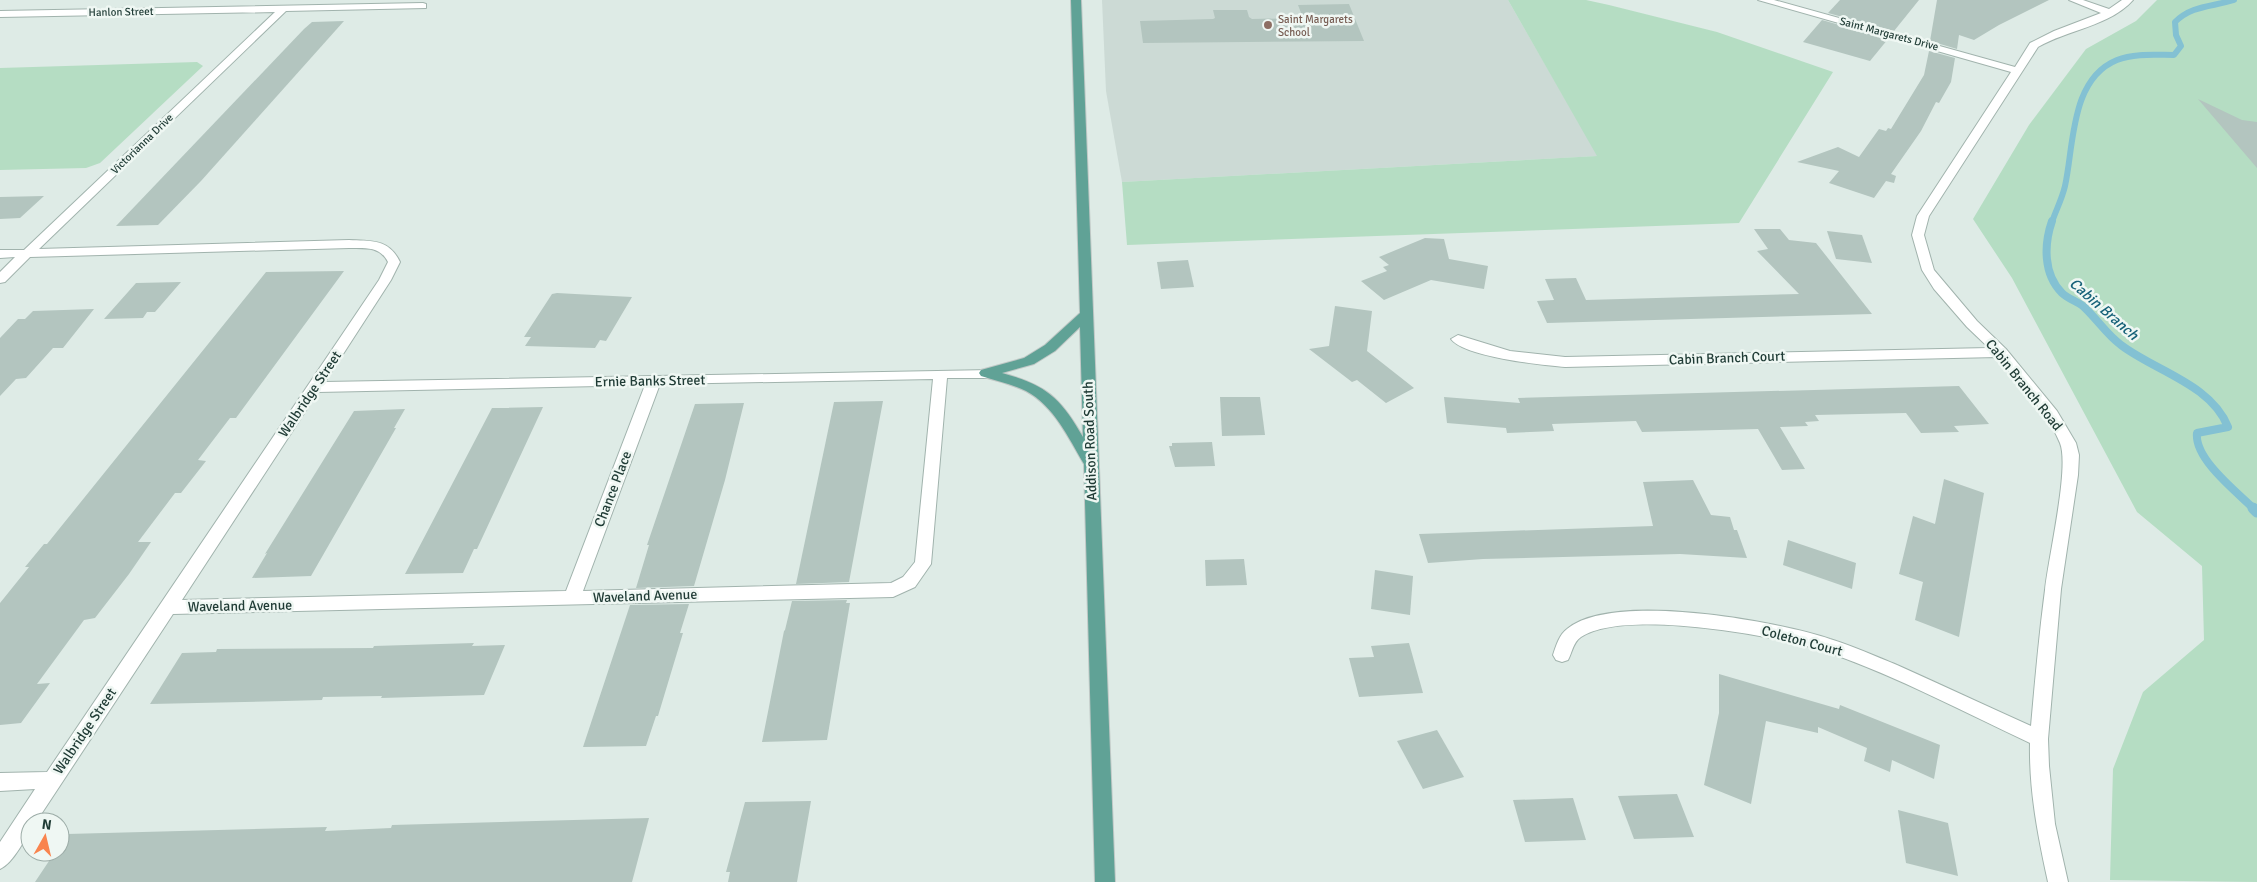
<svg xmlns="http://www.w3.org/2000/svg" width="2257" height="882" font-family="Signika,sans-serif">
<rect width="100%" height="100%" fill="#deebe6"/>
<!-- built -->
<polygon fill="#ccdad5" points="1102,0 1508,0 1598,156 1122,182 1106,91"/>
<!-- green -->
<g fill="#b5ddc3">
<polygon points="1508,0 1586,0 1609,5 1717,32 1833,72 1739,223 1127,245 1122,182 1597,156"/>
<polygon points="2157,0 2257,0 2257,882 2110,880 2113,769 2143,692 2204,640 2202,566 2137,512 2012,278 1973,219 2029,125 2086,49 2136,21"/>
<polygon points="197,62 203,66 100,163 86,168 0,170 0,68"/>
</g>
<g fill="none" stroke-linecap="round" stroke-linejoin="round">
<!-- stream-far2 -->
<path stroke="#83c1d3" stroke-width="6" d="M2052,222C2056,210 2062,199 2065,186C2074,146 2070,79 2117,60C2134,53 2156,55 2174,55L2181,46L2176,35L2175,22C2192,5 2212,7 2234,0"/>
<!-- stream-far1 -->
<path stroke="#83c1d3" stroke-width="8" d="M2052,221C2044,244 2043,274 2062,293C2068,299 2077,301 2084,307C2097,319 2107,335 2121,345C2155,371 2211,384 2228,427L2197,433C2194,459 2237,492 2254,509"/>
<!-- stream -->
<polyline stroke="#83c1d3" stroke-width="11" points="2253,508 2257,512"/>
</g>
<!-- building -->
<g fill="#b3c5bf">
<polygon points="1840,0 1919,0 1894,31 1828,13"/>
<polygon points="1937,0 2049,0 1999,25 1974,40 1959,35 1957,49 1930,41"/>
<polygon points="1349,4 1364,41 1143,43 1140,21 1213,19 1215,18 1213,10 1247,10 1249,17 1252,19 1303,18 1298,5"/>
<polygon points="1822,20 1888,39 1870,61 1803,42"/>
<polygon points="344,21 201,181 158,225 116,226 304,29 312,22"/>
<polygon points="1929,51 1955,58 1951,82 1939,103 1936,102 1921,131 1891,174 1896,176 1894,183 1886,181 1874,198 1829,183 1839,171 1797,162 1838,147 1859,157 1879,129 1886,131 1888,128 1891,129 1924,75"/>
<polygon points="2198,99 2242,120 2257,122 2257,168"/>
<polygon points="44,196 20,218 0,219 0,197"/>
<polygon points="1754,229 1780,229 1789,240 1816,243 1872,314 1547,323 1537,301 1554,300 1545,279 1576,278 1586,300 1799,294 1757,251 1768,249"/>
<polygon points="1827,231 1862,235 1872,263 1836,259"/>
<polygon points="1425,238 1444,239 1449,259 1488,266 1484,289 1431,280 1384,300 1361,281 1387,271 1383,267 1389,265 1379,257"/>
<polygon points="1188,260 1194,287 1161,289 1157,262"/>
<polygon points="344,271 236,418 230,418 198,460 206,461 181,493 175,493 138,542 151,542 129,574 95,618 84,620 37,684 50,683 21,723 0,725 0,603 29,567 25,567 44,544 47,544 266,272"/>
<polygon points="181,282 155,312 147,312 143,318 104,319 136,283"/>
<polygon points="557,293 575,294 632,297 606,341 600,340 595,348 525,346 531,337 524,337 552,294"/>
<polygon points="1335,306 1372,311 1367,351 1414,388 1386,403 1357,380 1352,382 1309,349 1329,346"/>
<polygon points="94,309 63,348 53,348 26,378 16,379 0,396 0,338 18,319 25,319 33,311"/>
<polygon points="1959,386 1989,424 1954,426 1959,432 1921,433 1906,413 1815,415 1819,421 1805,422 1808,426 1780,427 1805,469 1782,470 1758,429 1642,432 1636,421 1552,424 1554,431 1507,433 1506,428 1447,423 1444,397 1520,403 1518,398"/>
<polygon points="1220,397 1260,397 1265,435 1222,436"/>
<polygon points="883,401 849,582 796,584 834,402"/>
<polygon points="744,403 725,480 694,586 636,588 649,545 647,545 695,404"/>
<polygon points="543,407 477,549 474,549 463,573 405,574 492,408"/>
<polygon points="405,409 394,428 396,428 311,576 252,578 267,553 265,554 354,411"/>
<polygon points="1212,442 1215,466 1175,467 1169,446 1172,446 1172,443"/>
<polygon points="1944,479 1984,493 1959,637 1915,620 1923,582 1899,574 1913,516 1935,524"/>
<polygon points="1693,480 1711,515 1730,517 1734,530 1737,530 1747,558 1680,554 1483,559 1428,563 1419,534 1653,526 1643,482"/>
<polygon points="1788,540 1856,563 1852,589 1783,565"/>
<polygon points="1244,559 1247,585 1206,586 1205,560"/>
<polygon points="1375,570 1413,576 1410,615 1371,609"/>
<polygon points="847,600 846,603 850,603 827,740 762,742 784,631 785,630 792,601"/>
<polygon points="689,604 680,633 683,633 658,716 656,716 646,746 583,747 630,605"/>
<polygon points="474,643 472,646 505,645 484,695 381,698 382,696 323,697 322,700 285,701 150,704 182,653 216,652 217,649 373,648 374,646"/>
<polygon points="1409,643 1423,693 1359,697 1349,658 1374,657 1371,646"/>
<polygon points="1719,674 1839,709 1840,705 1940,745 1934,779 1892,760 1890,772 1864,761 1867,748 1818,727 1818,733 1766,721 1751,804 1704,785 1719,713"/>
<polygon points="1437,730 1464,777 1423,789 1397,741"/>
<polygon points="1677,794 1694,837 1634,839 1618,796"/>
<polygon points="1573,798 1586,840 1525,842 1513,800"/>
<polygon points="811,801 797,882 728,882 730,872 726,872 745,802"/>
<polygon points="1898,810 1948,823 1958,876 1906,863"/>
<polygon points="649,818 632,882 35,882 55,852 60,852 60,844 67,834 327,827 325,831 391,828 392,825"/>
</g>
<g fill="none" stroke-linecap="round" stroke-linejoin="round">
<defs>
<g id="street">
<path d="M1758,0H1774L2015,67L2030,43L2054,31L2101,13L2069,0H2083L2109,9L2122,0H2133C2110,26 2067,30 2038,47L1929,216L1924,235L1934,270L1977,321L2006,349L2057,411L2076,443L2079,455L2078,475L2061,589L2048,739L2049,766L2055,824L2068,882H2048C2038,836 2029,791 2030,743C1964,712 1898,677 1830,653C1781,636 1624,608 1581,637C1573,642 1572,653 1568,660L1562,662L1556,660L1553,655C1556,646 1559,635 1567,629C1612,591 1777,621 1830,639C1853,646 1875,656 1897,665C1942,685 1986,706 2031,726C2035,681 2039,635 2045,590C2048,559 2070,467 2060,443C2047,411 2019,383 1997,357L1565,367C1542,365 1464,357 1451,339L1458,335L1510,351L1565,357L1989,348L1967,327L1934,289L1922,270L1912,235L1917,216L2011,72Z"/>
<path d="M423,3L426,4V8L286,11L39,249L349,240C372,241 389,239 400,262L391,280L325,382L991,370L993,373L991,376L986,378H947L931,564L915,587L893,597L173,614L36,822H30C30,835 12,864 0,869V842L35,789L0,791V773L47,772L379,280L388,262C380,246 365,248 349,248L30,257L5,282L0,283V272L15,257L0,258V250H24L275,12L0,17V11ZM933,379L915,562L903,577L891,583L583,591L660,384ZM645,385L566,591L182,600L318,392Z"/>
</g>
<path id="primary" d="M1071,0H1081L1115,882H1095L1084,464C1068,437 1054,406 1026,391C1012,384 996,381 981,376L979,373L981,370L1024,358L1045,345L1080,313ZM1080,327L1083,437C1060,397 1046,385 1002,373L1034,364L1055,351Z"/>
</defs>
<!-- street casing -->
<use href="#street" stroke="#a1b3ad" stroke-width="2"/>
<!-- primary casing -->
<use href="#primary" stroke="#c0c8c6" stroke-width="2"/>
<!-- street -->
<use href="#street" fill="#fff" fill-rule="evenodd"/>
<!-- primary -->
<use href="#primary" fill="#60a296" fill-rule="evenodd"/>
</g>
<!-- markers -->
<circle fill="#8d6e63" stroke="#eff7f3" stroke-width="2" cx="1268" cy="25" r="5"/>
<g text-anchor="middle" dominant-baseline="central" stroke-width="5" stroke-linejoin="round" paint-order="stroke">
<!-- far-street labels -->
<g font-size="11" fill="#1f3b35" stroke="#eff7f3">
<text transform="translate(121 12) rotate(-1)">Hanlon Street</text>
<text transform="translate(1889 34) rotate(15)">Saint Margarets Drive</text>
<text transform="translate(142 144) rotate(-44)">Victorianna Drive</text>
</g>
<!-- far-education labels -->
<g font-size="11" fill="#785e54" stroke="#eff7f3" text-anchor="start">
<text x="1278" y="19">Saint Margarets<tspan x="1278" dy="13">School</tspan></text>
</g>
<!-- street labels -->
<g font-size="14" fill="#1f3b35" stroke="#eff7f3">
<text transform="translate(1727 358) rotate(-2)">Cabin Branch Court</text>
<text transform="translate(650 381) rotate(-1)">Ernie Banks Street</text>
<text transform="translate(2024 385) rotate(51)">Cabin Branch Road</text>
<text transform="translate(310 394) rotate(-56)">Walbridge Street</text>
<text transform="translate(1090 441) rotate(-92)">Addison Road South</text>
<text transform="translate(613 489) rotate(-69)">Chance Place</text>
<text transform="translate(645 596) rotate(-2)">Waveland Avenue</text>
<text transform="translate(240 606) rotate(-1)">Waveland Avenue</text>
<text transform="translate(1802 641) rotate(15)">Coleton Court</text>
<text transform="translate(85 731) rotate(-56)">Walbridge Street</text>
</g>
<!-- water labels -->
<g font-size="15" font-style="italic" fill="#176279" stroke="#eff7f3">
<text transform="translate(2104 309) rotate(41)">Cabin Branch</text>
</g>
</g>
<!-- north arrow -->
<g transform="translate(45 837) rotate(8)"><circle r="24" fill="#eff7f3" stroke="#9caca7"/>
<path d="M0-4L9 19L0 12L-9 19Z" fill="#f9844e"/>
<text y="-8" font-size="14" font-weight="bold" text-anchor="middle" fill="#1f3b35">N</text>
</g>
</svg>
